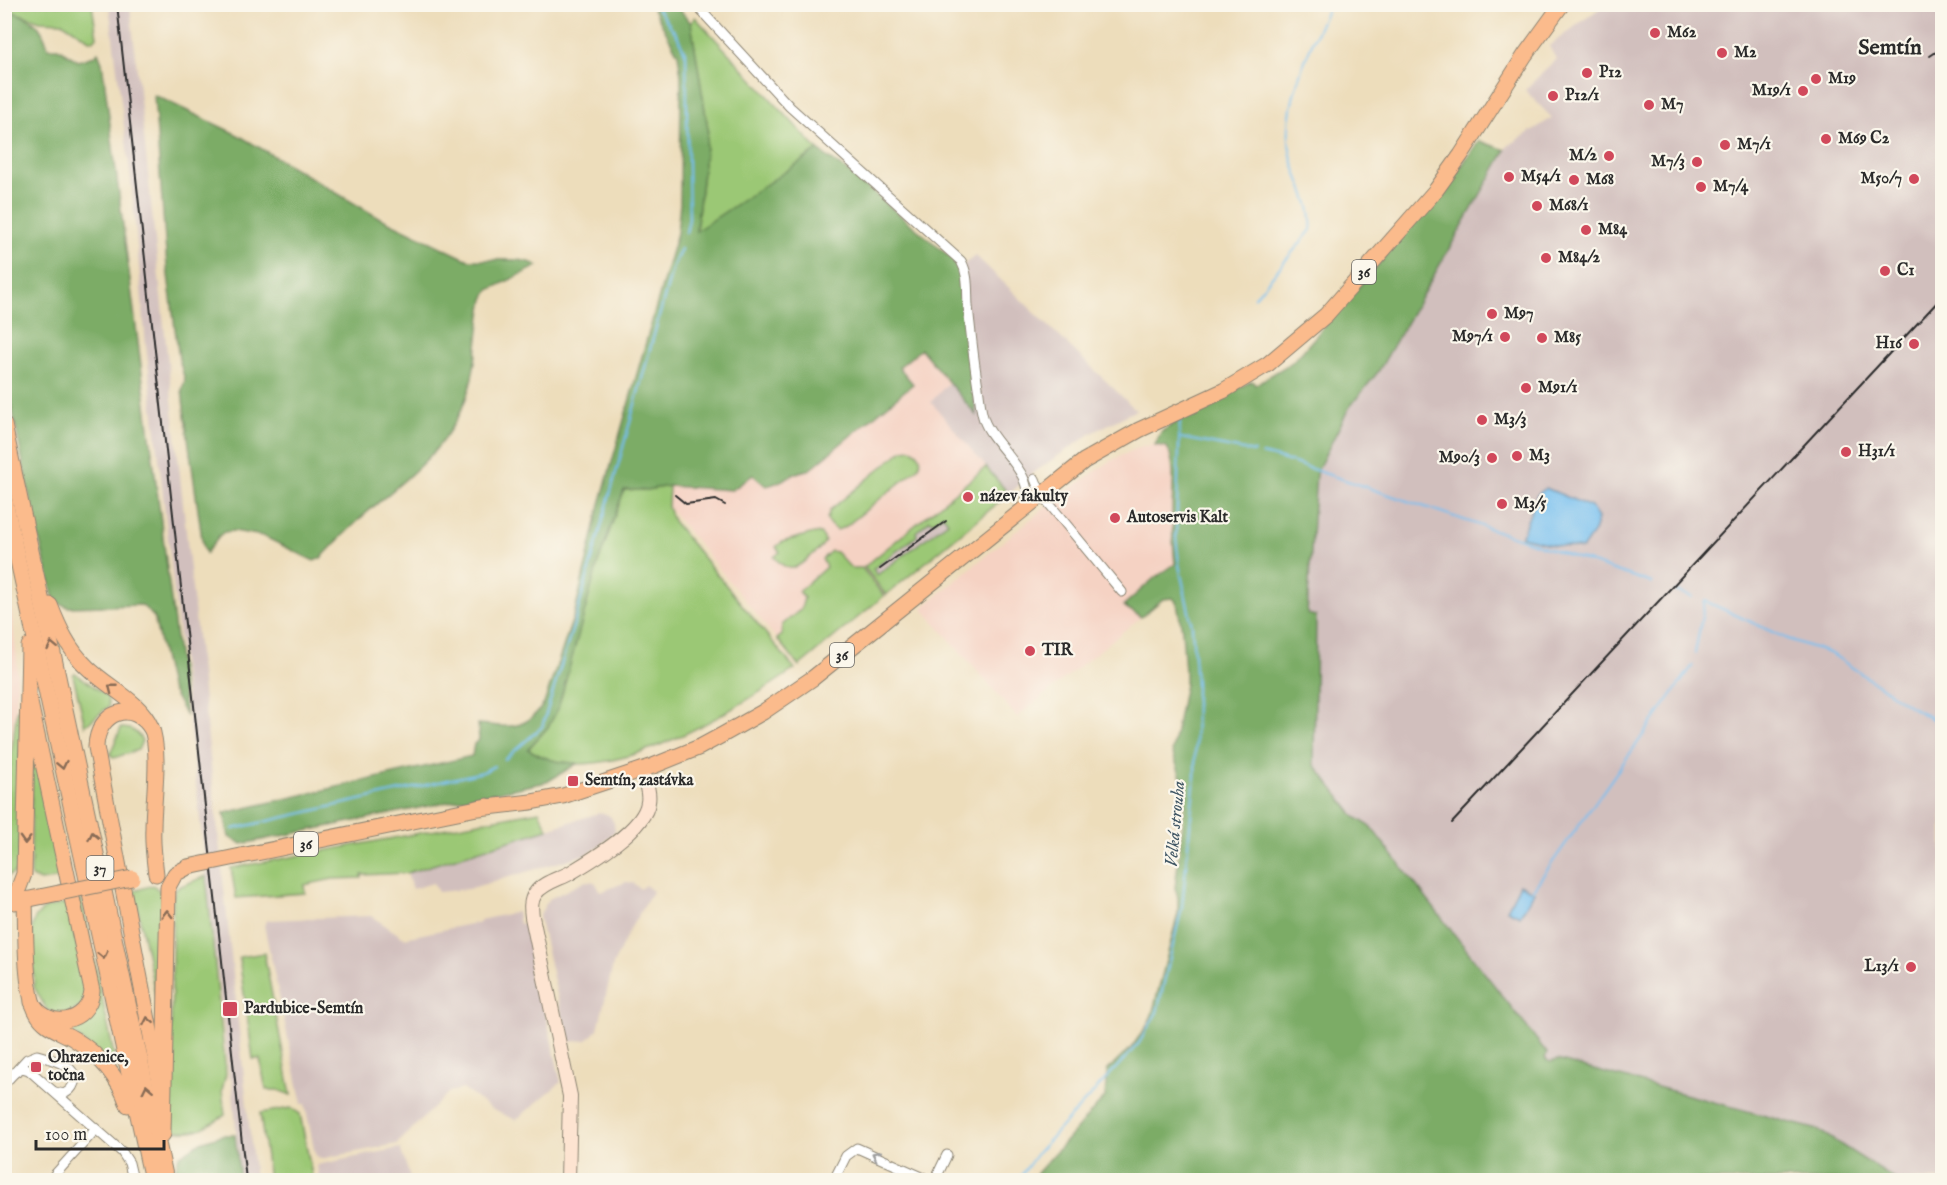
<svg xmlns="http://www.w3.org/2000/svg" width="1947" height="1185" font-family="'IM FELL English',serif">
<rect width="100%" height="100%" fill="#fbf7ec"/>
<filter id="ink" filterUnits="userSpaceOnUse"><feTurbulence type="fractalNoise" baseFrequency=".0167" numOctaves="2"/><feDisplacementMap in="SourceGraphic" scale="12" xChannelSelector="R" yChannelSelector="G"/><feConvolveMatrix kernelMatrix="1 2 1 2 8 2 1 2 1" color-interpolation-filters="sRGB"/></filter>
<filter id="wash" filterUnits="userSpaceOnUse"><feTurbulence type="fractalNoise" baseFrequency=".008" numOctaves="4" result="noise"/><feDisplacementMap in="SourceGraphic" scale="24" xChannelSelector="R" yChannelSelector="G"/><feGaussianBlur stdDeviation="1.35" result="paint"/><feColorMatrix in="noise" values="0 0 0 0 0 0 0 0 0 0 0 0 0 0 0 0 0 1.4 0 .05"/><feComposite in="paint" operator="in"/></filter>
<g filter="url(#wash)">
<rect width="100%" height="100%" fill="#edddbb"/>
<!-- built -->
<g fill="#f5d2c3">
<polygon points="961,266 960,435 1009,494 799,666 668,507 668,486 640,411"/>
<polygon points="1155,445 1167,447 1171,455 1173,470 1172,534 1175,564 1152,580 1123,606 1141,617 1017,717 922,608 1054,500 1112,460 1142,446"/>
<polygon points="5,596 10,599 17,659 17,694 5,803"/>
</g>
<!-- industrial -->
<g fill="#d1bfbd">
<polygon points="109,5 130,5 255,1180 240,1180 232,1079 229,1078 229,1074 146,345 132,189"/>
<polygon points="1604,5 1942,5 1942,1180 1896,1180 1818,1130 1557,1060 1551,1063 1545,1059 1547,1053 1370,826 1355,817 1314,764 1316,616 1307,615 1316,474 1349,408 1378,372 1508,146 1552,118 1525,90 1556,59 1549,46"/>
<polygon points="976,256 1136,410 1092,433 1034,472 1009,494 931,402 950,381 972,384 961,266"/>
<polygon points="943,515 948,522 877,575 872,569 917,536 916,532 931,519"/>
<polygon points="599,813 604,813 610,816 614,823 615,831 600,846 587,854 468,889 438,892 433,883 412,889 407,873"/>
<polygon points="586,881 595,882 601,892 626,882 633,883 641,889 645,885 653,891 630,929 613,965 598,1029 587,1040 568,1042 539,916 549,899"/>
<polygon points="517,912 519,924 525,923 561,1082 516,1120 493,1110 463,1089 449,1092 397,1144 320,1159 315,1154 305,1104 302,1104 264,925 268,920 371,916 404,938 480,922 480,920"/>
<polygon points="400,1148 411,1180 319,1180 317,1165"/>
</g>
<!-- green -->
<g fill="#9bc875" stroke="#637a50" stroke-width="1.5" fill-rule="evenodd">
<polygon points="5,4 92,5 97,37 91,41 62,22 40,21 5,9"/>
<polygon points="695,17 818,150 696,232 708,129 691,23"/>
<path d="M911,449C920,452 924,461 917,469L845,527L837,530L830,525L827,519L830,510L903,450Z"/>
<path d="M986,467L1009,494L886,595L864,567ZM943,515L948,522L877,575L873,569L917,536L916,532L930,520L933,522Z"/>
<path d="M669,486L668,507L673,521L795,669C736,709 621,782 548,760C541,758 534,753 528,749L548,727L598,563L624,490H646Z"/>
<path d="M814,533C821,533 823,535 825,541C822,548 817,551 811,556C795,569 790,575 774,557L780,552L776,547L782,542Z"/>
<polygon points="831,551 836,552 851,568 862,568 884,596 799,666 777,639 782,635 782,625 801,609 804,598 799,591 826,567 822,559"/>
<polygon points="75,673 107,696 109,706 85,726 73,675"/>
<polygon points="17,710 21,711 19,871 5,877 5,803"/>
<path d="M121,728C131,728 137,731 142,741L138,750L114,758L110,754Z"/>
<polygon points="32,734 63,878 40,881 31,877"/>
<polygon points="539,811 548,829 407,873 362,875 362,878 333,879 304,885 305,893 236,898 231,868"/>
<path d="M206,876L226,1074L222,1090L225,1115C206,1126 197,1135 173,1130L170,1125L173,897L176,888Z"/>
<polygon points="153,885 161,892 162,899 158,1007 134,891"/>
<polygon points="82,900 116,1065 113,1067 64,1025 89,1013 78,901"/>
<polygon points="68,903 87,989 81,1007 62,1016 47,1010 34,987 32,928 35,918 45,908"/>
<polygon points="264,953 291,1095 278,1090 266,1090 260,1059 253,1059 239,957"/>
<polygon points="291,1108 300,1114 313,1180 269,1180 260,1113"/>
</g>
<!-- forest -->
<g fill="#7cac66" stroke="#546c48" stroke-width="1.5">
<path d="M651,5H676L691,23L708,129L696,231L818,150L852,175L961,266L967,341L976,415L921,349L899,367L913,384L809,470C791,471 785,483 766,486L753,475L732,490L669,486L646,490H624L598,563L558,709L548,727L528,749C544,759 559,764 578,763L547,782L242,844L229,837L224,813L472,756L474,744L479,740L478,724C510,726 522,733 544,704L575,612L600,504L677,233L680,203L681,76L678,54Z"/>
<path d="M4,9C30,18 41,20 48,48H58L78,61L94,56L98,52L102,62L186,716L170,687L154,617L142,605L68,607L56,602L53,596L32,509L5,372Z"/>
<path d="M154,95L238,135L374,215L462,257L469,260C487,261 524,256 538,266L489,290L484,299C477,330 478,362 468,393C448,452 406,477 363,516C348,530 334,544 321,558L314,561L263,536L234,531L224,532L219,536L206,553L203,546L185,416L182,390L185,380L179,359L167,267Z"/>
<path d="M1479,141L1506,150L1378,372L1349,408L1319,467L1316,474L1307,614L1316,616L1314,764L1355,817L1370,826L1547,1053L1545,1059L1550,1062L1557,1060L1818,1130L1896,1180H1031L1105,1097L1107,1071L1131,1048L1147,1026L1152,1015L1178,914V898L1175,888L1185,805L1183,783L1172,751L1185,684V672L1182,630L1177,603L1173,598L1163,599L1141,617L1123,606L1152,580L1175,564C1173,547 1172,530 1172,512C1172,491 1177,466 1167,447L1155,445L1161,432L1190,413L1252,381L1255,385L1291,363L1302,352L1452,179Z"/>
<polygon points="222,1135 235,1135 240,1180 179,1180 176,1167 179,1156 201,1142"/>
</g>
<!-- water -->
<g fill="#77c0f0" stroke="#51768e" stroke-width="1.5">
<polygon points="1546,488 1591,507 1598,518 1594,532 1582,549 1554,545 1521,537 1537,495"/>
<polygon points="1520,884 1534,892 1520,916 1507,910"/>
</g>
<g fill="none" stroke-linecap="round" stroke-linejoin="round">
<!-- stream -->
<g stroke="#77c0f0" stroke-width="2">
<polyline points="654,4 677,35 686,55 689,219 686,233"/>
<path d="M1254,298L1311,230C1314,203 1296,181 1291,155C1280,108 1310,46 1330,4"/>
<polyline points="1181,438 1254,452"/>
<polyline points="1262,454 1285,460 1652,583"/>
<polyline points="1676,591 1692,597"/>
<polyline points="1695,653 1705,601 1788,639 1832,654 1911,707 1942,724"/>
<polyline points="505,759 542,727 577,614 673,266 681,249"/>
<polyline points="233,829 483,772 494,766"/>
<polyline points="1532,891 1693,665"/>
<polyline points="1018,1180 1038,1152 1139,1043 1157,1012 1182,907 1195,775 1196,684 1192,626 1179,565 1176,537 1180,418"/>
</g>
</g>
</g>
<g filter="url(#ink)">
<g fill="none" stroke-linecap="round" stroke-linejoin="round">
<defs>
<g id="street">
<path d="M695,4L790,107L961,261C969,275 967,290 968,306C971,335 974,364 979,393C980,402 981,412 984,420C993,447 1041,476 1023,508"/>
<polyline points="1035,479 1041,494 1122,592"/>
<polyline points="14,1073 22,1068 29,1070 122,1152 129,1163 133,1180"/>
<path d="M4,1084L27,1059L37,1055C50,1059 79,1065 74,1083C72,1089 69,1091 64,1094L55,1092"/>
<polyline points="50,1180 96,1129"/>
<polyline points="834,1180 846,1156 857,1148 929,1180"/>
<polyline points="935,1180 947,1155"/>
</g>
<path id="secondary" d="M568,1180L570,1096L532,917C531,909 530,901 535,894C542,883 559,879 570,873C592,860 645,829 648,802C650,792 645,781 642,771"/>
<g id="primary">
<polyline points="4,425 166,1180"/>
<polyline points="4,496 152,1180"/>
<path d="M50,605C59,628 69,650 87,667C107,687 139,700 151,727C161,751 153,800 153,828C152,843 154,858 156,874"/>
<path d="M29,698L92,991C89,1024 47,1031 32,1002"/>
<path d="M152,730C133,698 97,712 96,747L163,1099"/>
<polyline points="479,808 531,802 563,796 653,766 700,747 724,734 763,712 813,678 1084,461 1139,430 1223,391 1268,364 1326,315 1436,190 1461,155 1525,55 1562,4"/>
<polyline points="241,856 487,806"/>
<path d="M25,899C26,927 24,991 37,1013C45,1028 61,1031 74,1039C99,1054 119,1078 128,1105"/>
<polyline points="15,902 59,893"/>
<polyline points="4,903 18,890 24,874 29,646"/>
<polyline points="163,1134 168,887 175,874 188,867"/>
</g>
</defs>
<!-- street casing -->
<use href="#street" stroke="#8c8473" stroke-width="11"/>
<!-- secondary casing -->
<use href="#secondary" stroke="#8c8473" stroke-width="16"/>
<!-- primary casing -->
<use href="#primary" stroke="#8c8473" stroke-width="17"/>
<!-- street -->
<use href="#street" stroke="#fff" stroke-width="9"/>
<!-- secondary -->
<use href="#secondary" stroke="#fde4d1" stroke-width="14"/>
<!-- primary -->
<use href="#primary" stroke="#fbbb8c" stroke-width="15"/>
<!-- rail -->
<g stroke="#2b2b2b" stroke-width="2">
<polyline points="117,4 246,1180"/>
<polyline points="1930,56 1942,48"/>
<polyline points="675,495 686,504 716,500 725,505"/>
<polyline points="880,569 946,521"/>
<polyline points="1452,823 1942,297"/>
</g>
<defs>
<g id="primary-bridge">
<polyline points="188,867 241,856"/>
<polyline points="59,893 132,878"/>
</g>
</defs>
<!-- primary-bridge casing -->
<use href="#primary-bridge" stroke="#8c8473" stroke-width="17" stroke-linecap="butt"/>
<!-- primary-bridge -->
<use href="#primary-bridge" stroke="#fbbb8c" stroke-width="15"/>
</g>
<!-- one-way arrows -->
<defs><path id="oneway-chevron" d="M-2-3.5L2.5 0L-2 3.5" fill="none" stroke-width="1.6" stroke-linecap="round" stroke-linejoin="round" transform="scale(1.5)"/></defs>
<g stroke="#896c57">
<use href="#oneway-chevron" transform="translate(52 646) rotate(-102)"/>
<use href="#oneway-chevron" transform="translate(112 688) rotate(-142)"/>
<use href="#oneway-chevron" transform="translate(62 765) rotate(78)"/>
<use href="#oneway-chevron" transform="translate(93 836) rotate(-102)"/>
<use href="#oneway-chevron" transform="translate(25 840) rotate(92)"/>
<use href="#oneway-chevron" transform="translate(167 914) rotate(-89)"/>
<use href="#oneway-chevron" transform="translate(103 955) rotate(78)"/>
<use href="#oneway-chevron" transform="translate(148 1021) rotate(-101)"/>
<use href="#oneway-chevron" transform="translate(147 1089) rotate(-102)"/>
</g>
<use stroke="#a0a0a0" href="#oneway-chevron" transform="translate(876 1155) rotate(-154)"/>
</g>
<!-- markers -->
<g fill="#d1495b" stroke="#fbf7ec" stroke-width="2">
<circle cx="1655" cy="33" r="6"/>
<circle cx="1722" cy="53" r="6"/>
<circle cx="1587" cy="73" r="6"/>
<circle cx="1816" cy="79" r="6"/>
<circle cx="1803" cy="91" r="6"/>
<circle cx="1553" cy="96" r="6"/>
<circle cx="1649" cy="105" r="6"/>
<circle cx="1826" cy="139" r="6"/>
<circle cx="1725" cy="145" r="6"/>
<circle cx="1609" cy="156" r="6"/>
<circle cx="1697" cy="162" r="6"/>
<circle cx="1509" cy="177" r="6"/>
<circle cx="1914" cy="179" r="6"/>
<circle cx="1574" cy="180" r="6"/>
<circle cx="1701" cy="187" r="6"/>
<circle cx="1537" cy="206" r="6"/>
<circle cx="1586" cy="230" r="6"/>
<circle cx="1546" cy="258" r="6"/>
<circle cx="1885" cy="271" r="6"/>
<circle cx="1492" cy="314" r="6"/>
<circle cx="1505" cy="337" r="6"/>
<circle cx="1542" cy="338" r="6"/>
<circle cx="1914" cy="344" r="6"/>
<circle cx="1526" cy="388" r="6"/>
<circle cx="1482" cy="420" r="6"/>
<circle cx="1846" cy="452" r="6"/>
<circle cx="1517" cy="456" r="6"/>
<circle cx="1492" cy="458" r="6"/>
<circle cx="968" cy="497" r="6"/>
<circle cx="1502" cy="504" r="6"/>
<circle cx="1115" cy="518" r="6"/>
<circle cx="1030" cy="651" r="6"/>
<rect x="567" y="775" width="12" height="12" rx="3"/>
<circle cx="1911" cy="967" r="6"/>
<rect x="222" y="1001" width="16" height="16" rx="3"/>
<rect x="30" y="1061" width="12" height="12" rx="3"/>
</g>
<g text-anchor="middle" dominant-baseline="central" stroke-width="4.5" stroke-linejoin="round" paint-order="stroke">
<!-- shield labels -->
<g fill="#fbf7ec" stroke="#696865" stroke-width="1.5">
<rect x="1352" y="260" width="24" height="24" rx="4.5"/>
<rect x="830" y="643" width="24" height="24" rx="4.5"/>
<rect x="294" y="832" width="24" height="24" rx="4.5"/>
<rect x="86.5" y="856" width="27" height="24" rx="4.5"/>
</g>
<g font-size="15" font-weight="bold" fill="#2b2b2b">
<text x="1364" y="272">36</text>
<text x="842" y="655">36</text>
<text x="306" y="844">36</text>
<text x="100" y="868">37</text>
</g>
<!-- poi labels -->
<g font-size="16" font-weight="bold" fill="#2b2b2b" stroke="#fbf7ec" text-anchor="start">
<text x="1667" y="33">M62</text>
<text x="1734" y="53">M2</text>
<text x="1599" y="73">P12</text>
<text x="1828" y="79">M19</text>
<text x="1791" y="91" text-anchor="end">M19/1</text>
<text x="1565" y="96">P12/1</text>
<text x="1661" y="105">M7</text>
<text x="1838" y="139">M69 C2</text>
<text x="1737" y="145">M7/1</text>
<text x="1597" y="156" text-anchor="end">M/2</text>
<text x="1685" y="162" text-anchor="end">M7/3</text>
<text x="1521" y="177">M54/1</text>
<text x="1902" y="179" text-anchor="end">M50/7</text>
<text x="1586" y="180">M68</text>
<text x="1713" y="187">M7/4</text>
<text x="1549" y="206">M68/1</text>
<text x="1598" y="230">M84</text>
<text x="1558" y="258">M84/2</text>
<text x="1897" y="271">C1</text>
<text x="1504" y="314">M97</text>
<text x="1493" y="337" text-anchor="end">M97/1</text>
<text x="1554" y="338">M85</text>
<text x="1902" y="344" text-anchor="end">H16</text>
<text x="1538" y="388">M91/1</text>
<text x="1494" y="420">M3/3</text>
<text x="1858" y="452">H31/1</text>
<text x="1529" y="456">M3</text>
<text x="1480" y="458" text-anchor="end">M90/3</text>
<text x="980" y="497">název fakulty</text>
<text x="1514" y="504">M3/5</text>
<text x="1127" y="518">Autoservis Kalt</text>
<text x="1042" y="651">TIR</text>
<text x="585" y="781">Semtín, zastávka</text>
<text x="1899" y="967" text-anchor="end">L13/1</text>
<text x="244" y="1009">Pardubice-Semtín</text>
<text x="48" y="1058">Ohrazenice,<tspan x="48" dy="18">točna</tspan></text>
</g>
<!-- water labels -->
<g font-size="18" font-style="italic" fill="#425866" stroke="#fbf7ec">
<text transform="translate(1176 824) rotate(-85)">Velká strouha</text>
</g>
<!-- district labels -->
<g font-size="22" font-weight="bold" fill="#2b2b2b" stroke="#fbf7ec">
<text x="1890" y="48">Semtín</text>
</g>
</g>
<!-- margin -->
<rect width="1947" height="1185" fill="none" stroke="#fbf7ec" stroke-width="24"/>
<!-- scale -->
<path d="M36 1140v9h128v-9" fill="none" stroke="#2b2b2b" stroke-width="3"/>
<text x="45" y="1140" font-size="18" fill="#2b2b2b" stroke="#fbf7ec" stroke-width="4.5" paint-order="stroke">100 m</text>
</svg>
